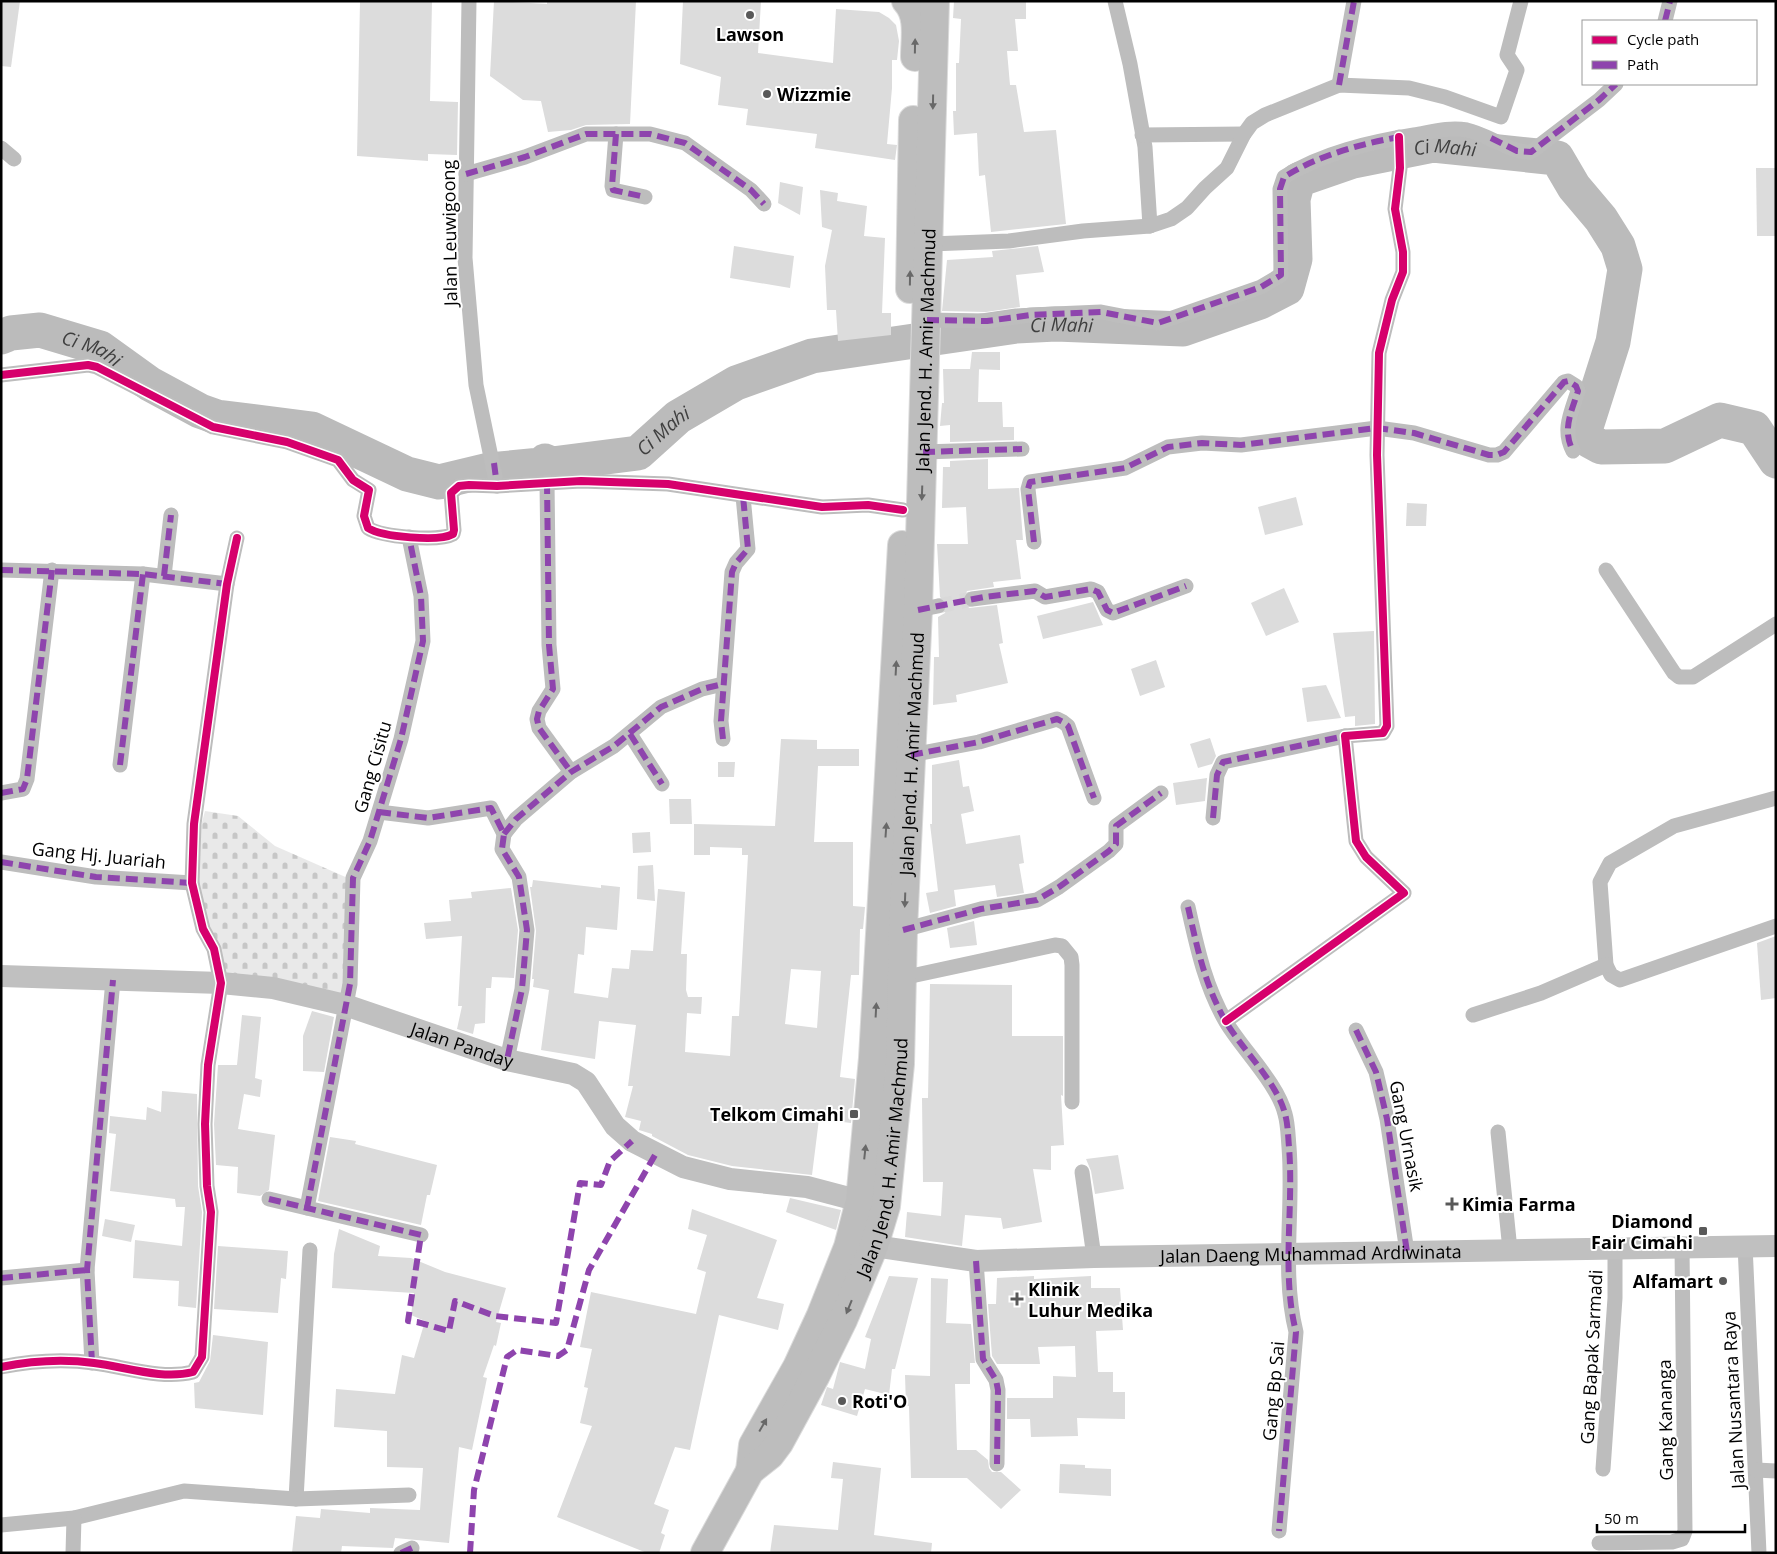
<svg xmlns="http://www.w3.org/2000/svg" width="1777" height="1554" font-family="'Open Sans',sans-serif">
<defs>
<pattern id="cemetery-stones" width="16" height="16" patternUnits="userSpaceOnUse" patternTransform="scale(1.25)"><rect width="16" height="16" fill="#e9e9e9"/><path d="M2 7V4a2 2 0 0 1 4 0v3zM10 15v-3a2 2 0 0 1 4 0v3z" fill="#c6c6c6"/></pattern>
</defs>
<rect width="100%" height="100%" fill="#fff"/>
<!-- cemetery -->
<polygon fill="url(#cemetery-stones)" points="205,811 238,816 275,846 350,879 344,998 224,978 195,883 201,826"/>
<g fill="none" stroke-linecap="round" stroke-linejoin="round">
<!-- river -->
<path stroke="#bbb" stroke-width="35" id="s1" d="M1,337L11,333L40,330L100,348L150,384L200,411L217,417L312,429L407,474L439,482L489,470L541,465L545,461L552,464L638,453L678,417L736,383L812,356L1016,326L1056,324L1183,329L1260,302L1287,288L1295,259L1293,199L1298,180L1353,161L1433,145L1557,158L1574,187L1601,219L1618,246L1625,269L1613,342L1585,430L1590,441L1601,447L1665,446L1720,420L1754,428L1776,461"/>
</g>
<!-- building -->
<g fill="#dcdcdc" fill-rule="evenodd">
<polygon points="1,1 20,1 11,67 1,66"/>
<polygon points="360,1 432,1 430,101 458,102 457,155 428,154 428,161 357,156"/>
<polygon points="494,1 547,4 547,1 636,1 630,124 586,125 571,130 548,132 541,101 523,100 490,76"/>
<polygon points="683,1 761,1 758,53 833,63 836,9 879,12 889,18 896,25 899,41 897,60 892,60 892,88 887,144 897,145 895,160 815,148 817,134 746,125 748,109 718,105 721,77 680,64"/>
<polygon points="954,1 1026,1 1026,19 1015,19 1018,51 1007,51 1010,85 1016,85 1024,132 1056,130 1066,224 991,232 985,175 979,176 977,133 954,135 953,111 956,111 956,63 959,63 961,19 953,18"/>
<polygon points="1756,168 1776,168 1776,236 1757,236"/>
<polygon points="780,182 803,187 800,215 778,203"/>
<polygon points="820,190 838,193 837,201 867,206 864,236 885,238 882,313 891,313 891,335 838,341 836,310 827,310 825,266 832,230 822,227"/>
<polygon points="734,246 794,256 790,288 730,278"/>
<polygon points="1038,246 1044,272 1016,275 1020,307 986,312 942,311 947,260 993,257 992,251"/>
<polygon points="972,352 1000,352 1000,370 970,369"/>
<polygon points="943,369 979,369 978,402 1002,402 1003,427 1014,427 1014,440 950,442 950,425 940,426 942,403 944,403"/>
<polygon points="988,459 988,489 1019,488 1023,540 1016,540 1021,579 993,582 994,587 967,591 963,600 969,608 997,605 1003,643 999,644 1008,683 956,695 957,702 933,705 934,657 939,657 938,617 945,613 947,605 940,597 937,544 968,544 966,507 942,508 943,467 950,467 950,461"/>
<polygon points="1296,497 1303,525 1265,535 1258,507"/>
<polygon points="1407,503 1427,504 1426,526 1406,526"/>
<polygon points="1284,588 1299,622 1266,636 1251,603"/>
<polygon points="1093,602 1103,625 1043,639 1037,616"/>
<polygon points="1374,631 1375,724 1355,726 1355,716 1345,717 1333,633"/>
<polygon points="1156,660 1165,687 1140,696 1131,669"/>
<polygon points="1326,685 1341,718 1307,722 1302,688"/>
<polygon points="1210,738 1216,756 1212,764 1198,768 1190,744"/>
<path d="M781,739L817,740V749H859V766H818L814,842H853V906L865,907L863,929H860L859,975H851L840,1077L855,1079L851,1123L819,1119L812,1175L732,1166L688,1155L652,1136V1134L639,1130L641,1121L625,1117L633,1086H628L636,1025L599,1021L595,1059L541,1050L549,990L533,987L534,979H532L536,931L530,887H532L533,880L601,888V885L620,887L617,930L586,927L584,955L578,954L574,993L608,998L612,968L629,969L631,950L653,951L658,889L685,892L681,954H687L686,990L688,997H702L701,1014L687,1013L685,1052L730,1056L732,1016H739L748,855H742V848L710,847V855H694V824L775,826ZM791,969L821,971L817,1028L785,1024Z"/>
<polygon points="959,760 963,787 969,786 974,811 961,814 966,844 1020,835 1024,863 1019,864 1024,893 997,897 995,885 954,890 956,906 930,913 926,893 938,891 930,824 932,824 932,765"/>
<polygon points="718,762 735,762 734,777 718,777"/>
<polygon points="1207,778 1205,801 1176,805 1173,783"/>
<polygon points="669,799 691,799 692,824 670,824"/>
<polygon points="650,832 651,852 633,853 632,833"/>
<polygon points="653,865 655,901 637,899 638,866"/>
<polygon points="511,888 518,930 514,978 492,977 491,988 486,988 485,1023 475,1024 473,1034 457,1029 462,1006 458,1006 462,936 426,939 424,923 451,921 449,900 472,898 471,892"/>
<polygon points="974,921 977,945 950,948 947,928"/>
<polygon points="1776,936 1776,998 1761,1000 1757,943"/>
<polygon points="930,984 1012,985 1012,1036 1063,1036 1063,1096 1061,1095 1064,1145 1051,1146 1051,1170 1033,1169 1042,1222 1003,1229 1001,1218 965,1215 962,1246 905,1237 907,1212 941,1216 943,1182 923,1182 922,1098 928,1098"/>
<polygon points="312,1011 334,1017 324,1072 303,1071 303,1036"/>
<polygon points="242,1015 261,1017 255,1078 262,1080 260,1097 244,1094 238,1129 275,1135 269,1190 260,1196 237,1193 238,1167 216,1165 214,1124 218,1065 237,1065"/>
<polygon points="162,1091 197,1094 198,1186 202,1212 196,1308 178,1306 179,1281 133,1278 135,1240 182,1246 185,1207 176,1207 175,1199 110,1191 116,1134 109,1133 110,1116 146,1120 147,1107 161,1112"/>
<polygon points="330,1137 356,1141 355,1144 437,1165 430,1195 427,1195 421,1225 318,1201"/>
<polygon points="1118,1155 1124,1189 1095,1194 1091,1171 1086,1159"/>
<polygon points="790,1198 841,1210 836,1230 786,1212"/>
<polygon points="692,1209 777,1240 757,1298 784,1304 778,1330 719,1315 690,1450 675,1447 654,1504 669,1510 661,1533 665,1535 659,1553 647,1553 557,1517 592,1426 580,1423 588,1388 584,1387 592,1349 580,1347 591,1292 696,1314 706,1272 697,1269 707,1235 688,1229"/>
<polygon points="105,1219 135,1225 131,1242 102,1236"/>
<polygon points="339,1229 380,1246 378,1256 411,1258 445,1272 506,1288 496,1322 501,1323 496,1346 494,1345 483,1377 487,1378 472,1450 459,1447 449,1543 395,1538 393,1548 342,1546 341,1553 292,1553 296,1516 320,1518 321,1509 370,1513 370,1508 420,1510 423,1468 387,1467 387,1431 334,1427 336,1389 395,1394 402,1355 414,1358 425,1321 411,1315 414,1293 332,1288 334,1254"/>
<polygon points="218,1246 288,1251 286,1279 281,1278 278,1313 214,1309"/>
<polygon points="889,1276 918,1278 895,1369 892,1369 889,1395 865,1389 857,1416 821,1405 827,1387 833,1389 840,1362 865,1369 871,1339 865,1337"/>
<polygon points="1034,1276 1034,1279 1091,1276 1091,1288 1120,1288 1123,1330 1096,1331 1098,1372 1113,1372 1113,1392 1125,1392 1125,1419 1077,1418 1078,1436 1031,1437 1030,1419 1007,1419 1007,1398 1053,1398 1053,1376 1076,1377 1075,1346 1038,1347 1040,1364 997,1364 992,1356 988,1304 996,1304 997,1278"/>
<polygon points="931,1278 948,1279 946,1323 971,1324 975,1363 970,1363 970,1384 955,1384 957,1450 976,1450 988,1460 989,1468 992,1472 1001,1472 1021,1490 1001,1509 967,1478 911,1478 909,1406 906,1406 905,1375 930,1376"/>
<polygon points="213,1335 268,1342 263,1415 195,1408 194,1383 199,1382 210,1361"/>
<polygon points="833,1462 881,1468 874,1535 932,1543 931,1553 770,1553 774,1525 838,1530 843,1479 831,1478"/>
<polygon points="1060,1464 1085,1465 1085,1468 1111,1469 1111,1496 1059,1493"/>
</g>
<g fill="none" stroke-linecap="round" stroke-linejoin="round">
<!-- street-tunnel -->
<polyline stroke="#d9d9d9" stroke-width="15" stroke-dasharray="15 8" stroke-linecap="butt" points="938,606 972,599"/>
<defs>
<g id="highway">
<path d="M906,1C920,16 915,38 915,57"/>
<polyline points="910,289 913,120"/>
<polyline points="750,1471 753,1445 797,1367 821,1315 848,1247 860,1201 873,1058 902,545"/>
<path id="s4" d="M705,1553L750,1471L770,1455L779,1443L816,1375L843,1320L874,1246L886,1206L900,1064L903,930L918,610L935,1"/>
</g>
</defs>
<!-- highway casing -->
<use href="#highway" stroke="#dbdbdb" stroke-width="30"/>
<!-- street -->
<g stroke="#bdbdbd" stroke-width="15">
<polyline points="469,1 465,258 476,385 497,486"/>
<polyline points="1115,1 1130,64 1145,147 1150,226"/>
<polyline points="1665,21 1670,1"/>
<polyline points="1339,85 1354,1"/>
<polyline points="616,134 612,186 613,190 645,197"/>
<polyline points="1142,135 1244,134"/>
<polyline points="1,148 14,159"/>
<polyline points="466,174 525,157 586,134 650,134 685,143 751,190 764,204"/>
<polyline points="930,244 1009,241 1083,231 1150,226 1171,219 1187,208 1205,188 1227,168 1244,134 1252,123 1265,115 1339,85 1409,88 1445,97 1501,117 1517,70 1507,55 1521,1"/>
<path d="M927,320L987,321L1031,315L1101,312L1158,323L1261,287L1281,275L1280,189L1284,177C1322,153 1370,142 1414,135C1432,132 1448,127 1467,130C1487,134 1513,154 1531,152L1599,100L1616,84"/>
<path d="M1,375L88,365L97,367L213,427L287,442L338,460L353,480L369,490L364,516L368,528C382,537 439,542 453,534L454,530L451,493L459,486L469,485L497,486L581,481L668,484L822,507L868,505L903,510"/>
<polyline points="923,452 1022,449"/>
<polyline points="547,482 549,645 553,689 539,711 537,719 539,728 571,772"/>
<path d="M1034,542L1028,489L1030,482L1125,468L1168,447L1202,443L1241,445L1377,428L1414,433L1489,455H1497L1504,452L1564,382L1568,381L1576,386L1578,391C1571,413 1562,430 1573,451"/>
<polyline points="1,570 143,574 227,584"/>
<polyline points="1606,570 1674,673 1679,677 1693,677 1776,624"/>
<polyline points="164,576 171,515"/>
<polyline points="972,599 1035,591 1045,597 1091,589 1098,592 1107,610 1113,613 1186,586"/>
<polyline points="918,610 938,606"/>
<polyline points="630,734 662,784"/>
<polyline points="723,739 721,721 732,572 736,563 748,549 743,496"/>
<polyline points="911,755 979,742 1057,719 1063,722 1068,726 1094,798"/>
<polyline points="120,765 143,574"/>
<polyline points="1,793 23,789 27,779 52,570"/>
<polyline points="1776,798 1674,826 1610,863 1600,882 1606,965 1611,975 1620,980 1776,926"/>
<polyline points="379,812 428,818 491,808 504,834 502,849 519,877 527,930 522,989 507,1060"/>
<polyline points="1213,818 1217,775 1223,762 1345,736"/>
<polyline points="504,834 516,819 571,772 614,746 661,707 702,689 723,684"/>
<polyline points="1,862 96,877 192,883"/>
<path d="M1188,907C1197,947 1205,986 1226,1022C1242,1049 1278,1084 1285,1114C1288,1124 1288,1136 1289,1147C1294,1209 1281,1272 1296,1332L1279,1531"/>
<polyline points="903,930 981,909 1037,900 1059,887 1109,851 1116,844 1116,826 1161,793"/>
<polyline points="902,978 1055,945 1062,946 1071,957 1072,965 1072,1102"/>
<polyline points="1473,1015 1541,993 1606,965"/>
<polyline points="1226,1021 1404,893 1366,857 1356,841 1345,736 1383,733 1387,726 1377,455 1379,353 1392,300 1403,272 1403,252 1395,209 1400,168 1399,137"/>
<polyline points="1356,1030 1376,1072 1387,1119 1407,1252"/>
<polyline points="1498,1132 1510,1250"/>
<polyline points="1082,1172 1094,1257"/>
<polyline points="269,1199 421,1235"/>
<polyline points="307,1208 350,984 353,878 370,841 401,739 423,641 421,596 409,537"/>
<polyline points="1745,1245 1759,1553"/>
<polyline points="976,1261 983,1359 996,1380 998,1390 997,1464"/>
<polyline points="1,1278 87,1270"/>
<polyline points="92,1363 87,1270 113,980"/>
<path d="M1,1367C31,1361 64,1359 94,1363C126,1367 162,1380 193,1372L202,1357L211,1212L207,1186L205,1124L208,1065L221,983L214,949L203,929L192,883L194,824L227,584L237,538"/>
<polyline points="1603,1469 1615,1298 1615,1248"/>
<polyline points="1756,1470 1776,1471"/>
<polyline points="296,1499 310,1250"/>
<polyline points="1,1525 74,1518 184,1491 296,1499 409,1495"/>
<polyline points="1599,1543 1672,1542 1682,1539 1685,1531 1682,1246"/>
<polyline points="73,1553 74,1518"/>
<polyline points="401,1553 412,1548"/>
</g>
<!-- secondary -->
<g stroke="#c0c0c0" stroke-width="22">
<path id="s2" d="M1,976L221,983L273,988L345,1005L507,1060L573,1074L586,1082L615,1126L632,1141L683,1167L730,1179L807,1187L860,1201"/>
<path id="s3" d="M859,1241L874,1246L976,1261L1094,1257L1776,1246"/>
</g>
<!-- highway -->
<use href="#highway" stroke="#bdbdbd" stroke-width="28"/>
<!-- quiet -->
<g stroke="#8e44ad" stroke-width="6" stroke-dasharray="12 6" stroke-linecap="butt">
<polyline points="1665,21 1670,1"/>
<polyline points="1339,85 1354,1"/>
<polyline points="616,134 612,186 613,190 645,197"/>
<polyline points="1491,138 1517,151 1531,152 1599,100 1616,84"/>
<polyline points="466,174 525,157 586,134 650,134 685,143 751,190 764,204"/>
<path d="M927,320L987,321L1031,315L1101,312L1158,323L1261,287L1281,275L1280,189L1284,177C1317,156 1360,144 1399,137V142"/>
<polyline points="923,452 1022,449"/>
<polyline points="494,463 497,486"/>
<polyline points="547,482 549,645 553,689 539,711 537,719 539,728 571,772"/>
<path d="M1034,542L1028,489L1030,482L1125,468L1168,447L1202,443L1241,445L1377,428L1414,433L1489,455H1497L1504,452L1564,382L1568,381L1576,386L1578,391C1571,413 1562,430 1573,451"/>
<polyline points="1,570 143,574 227,584"/>
<polyline points="164,576 171,515"/>
<polyline points="918,610 984,597 1035,591 1045,597 1091,589 1098,592 1107,610 1113,613 1186,586"/>
<polyline points="630,734 662,784"/>
<polyline points="723,739 721,721 732,572 736,563 748,549 743,496"/>
<polyline points="911,755 979,742 1057,719 1063,722 1068,726 1094,798"/>
<polyline points="120,765 143,574"/>
<polyline points="1,793 23,789 27,779 52,570"/>
<polyline points="379,812 428,818 491,808 504,834 502,849 519,877 527,930 522,989 507,1060"/>
<polyline points="1213,818 1217,775 1223,762 1345,736"/>
<polyline points="504,834 516,819 571,772 614,746 661,707 702,689 723,684"/>
<polyline points="1,862 96,877 192,883"/>
<path d="M1188,907C1197,947 1205,986 1226,1022C1242,1049 1278,1084 1285,1114C1288,1124 1288,1136 1289,1147C1294,1209 1281,1272 1296,1332L1279,1531"/>
<polyline points="903,930 981,909 1037,900 1059,887 1109,851 1116,844 1116,826 1161,793"/>
<polyline points="1356,1030 1376,1072 1387,1119 1407,1252"/>
<polyline points="269,1199 421,1235 408,1321 417,1322 449,1331 455,1301 495,1316 556,1323 580,1183 601,1185 610,1161 632,1141"/>
<polyline points="307,1208 350,984 353,878 370,841 401,739 423,641 421,596 409,537"/>
<polyline points="976,1261 983,1359 996,1380 998,1390 997,1464"/>
<polyline points="1,1278 87,1270"/>
<polyline points="92,1363 87,1270 113,980"/>
<polyline points="401,1553 412,1548"/>
<polyline points="470,1553 474,1490 507,1357 517,1350 558,1356 567,1350 589,1270 655,1155"/>
</g>
<defs>
<g id="cycleway">
<path d="M1,375L88,365L97,367L213,427L287,442L338,460L353,480L369,490L364,516L368,528C382,537 439,542 453,534L454,530L451,493L459,486L469,485L497,486L581,481L668,484L822,507L868,505L903,510"/>
<polyline points="1226,1021 1404,893 1366,857 1356,841 1345,736 1383,733 1387,726 1377,455 1379,353 1392,300 1403,272 1403,252 1395,209 1400,168 1399,137"/>
<path d="M1,1367C31,1361 64,1359 94,1363C126,1367 162,1380 193,1372L202,1357L211,1212L207,1186L205,1124L208,1065L221,983L214,949L203,929L192,883L194,824L227,584L237,538"/>
</g>
</defs>
<!-- cycleway casing -->
<use href="#cycleway" stroke="#fff" stroke-width="11"/>
<!-- cycleway -->
<use href="#cycleway" stroke="#d6006c" stroke-width="8"/>
</g>
<!-- one-way arrows -->
<defs><path id="oneway-solid" d="M-6-.8H1V-3.2L6.5 0L1 3.2V.8H-6Z" transform="scale(1.25)"/></defs>
<g fill="#686868">
<use href="#oneway-solid" transform="translate(915 46) rotate(-89)"/>
<use href="#oneway-solid" transform="translate(933 102) rotate(91)"/>
<use href="#oneway-solid" transform="translate(910 278) rotate(-89)"/>
<use href="#oneway-solid" transform="translate(922 493) rotate(92)"/>
<use href="#oneway-solid" transform="translate(896 668) rotate(-87)"/>
<use href="#oneway-solid" transform="translate(886 830) rotate(-86)"/>
<use href="#oneway-solid" transform="translate(905 900) rotate(92)"/>
<use href="#oneway-solid" transform="translate(876 1010) rotate(-87)"/>
<use href="#oneway-solid" transform="translate(865 1152) rotate(-84)"/>
<use href="#oneway-solid" transform="translate(849 1307) rotate(112)"/>
<use href="#oneway-solid" transform="translate(763 1425) rotate(-60)"/>
</g>
<!-- markers -->
<g fill="#595959" stroke="#fff" stroke-width="2">
<circle cx="750" cy="15" r="5"/>
<circle cx="767" cy="94" r="5"/>
<rect x="849" y="1109" width="10" height="10" rx="2.5"/>
<path d="M1449.5 1196.5h5v5h5v5h-5v5h-5v-5h-5v-5h5z"/>
<rect x="1698" y="1226" width="10" height="10" rx="2.5"/>
<circle cx="1723" cy="1281" r="5"/>
<path d="M1014.5 1291.5h5v5h5v5h-5v5h-5v-5h-5v-5h5z"/>
<circle cx="842" cy="1401" r="5"/>
</g>
<g text-anchor="middle" dominant-baseline="central" stroke-width="4" stroke-linejoin="round" paint-order="stroke">
<!-- poi labels -->
<g font-size="18" font-weight="bold" fill="#000" stroke="#fff" text-anchor="start">
<text x="750" y="34" text-anchor="middle">Lawson</text>
<text x="777" y="94">Wizzmie</text>
<text x="844" y="1114" text-anchor="end">Telkom Cimahi</text>
<text x="1462" y="1204">Kimia Farma</text>
<text x="1693" y="1221" text-anchor="end">Diamond<tspan x="1693" dy="21">Fair Cimahi</tspan></text>
<text x="1713" y="1281" text-anchor="end">Alfamart</text>
<text x="1028" y="1289">Klinik<tspan x="1028" dy="21">Luhur Medika</tspan></text>
<text x="852" y="1401">Roti'O</text>
</g>
<!-- street labels -->
<g font-size="18" fill="#000" stroke="#fff">
<text transform="translate(449 233) rotate(-91)">Jalan Leuwigoong</text>
<text stroke="none"><textPath href="#s4" startOffset="1252">Jalan Jend. H. Amir Machmud</textPath></text>
<text stroke="none"><textPath href="#s4" startOffset="848">Jalan Jend. H. Amir Machmud</textPath></text>
<text transform="translate(372 767) rotate(-74)">Gang Cisitu</text>
<text transform="translate(99 855) rotate(6)">Gang Hj. Juariah</text>
<text stroke="none"><textPath href="#s2" startOffset="470">Jalan Panday</textPath></text>
<text transform="translate(1407 1136) rotate(79)">Gang Urnasik</text>
<text stroke="none"><textPath href="#s4" startOffset="442">Jalan Jend. H. Amir Machmud</textPath></text>
<text stroke="none"><textPath href="#s3" startOffset="454">Jalan Daeng Muhammad Ardiwinata</textPath></text>
<text transform="translate(1591 1357) rotate(-87)">Gang Bapak Sarmadi</text>
<text transform="translate(1273 1391) rotate(-85)">Gang Bp Sai</text>
<text transform="translate(1733 1400) rotate(-93)">Jalan Nusantara Raya</text>
<text transform="translate(1665 1420) rotate(-91)">Gang Kananga</text>
</g>
<!-- water labels -->
<g font-size="19" font-style="italic" fill="#3f3f3f" stroke="#fff">
<text stroke="none"><textPath href="#s1" startOffset="1625">Ci Mahi</textPath></text>
<text stroke="none"><textPath href="#s1" startOffset="1130">Ci Mahi</textPath></text>
<text stroke="none"><textPath href="#s1" startOffset="95">Ci Mahi</textPath></text>
<text stroke="none"><textPath href="#s1" startOffset="710">Ci Mahi</textPath></text>
</g>
</g>
<!-- border -->
<rect width="1777" height="1554" fill="none" stroke="#000000" stroke-width="5"/>
<!-- legend -->
<rect x="1582" y="20" width="175" height="65" fill="#ffffff" stroke="#999999"/>
<rect x="1592" y="36" width="25" height="8" fill="#d6006c" stroke="#999999"/>
<text x="1627" y="45" font-size="15" fill="#000000">Cycle path</text>
<rect x="1592" y="61" width="25" height="8" fill="#8e44ad" stroke="#999999"/>
<text x="1627" y="70" font-size="15" fill="#000000">Path</text>
<!-- scale -->
<path d="M1597 1524v8h148v-8" fill="none" stroke="#000000" stroke-width="2.5"/>
<text x="1604" y="1524" font-size="15" fill="#000000" stroke="#ffffff" stroke-width="4" paint-order="stroke">50 m</text>
</svg>
